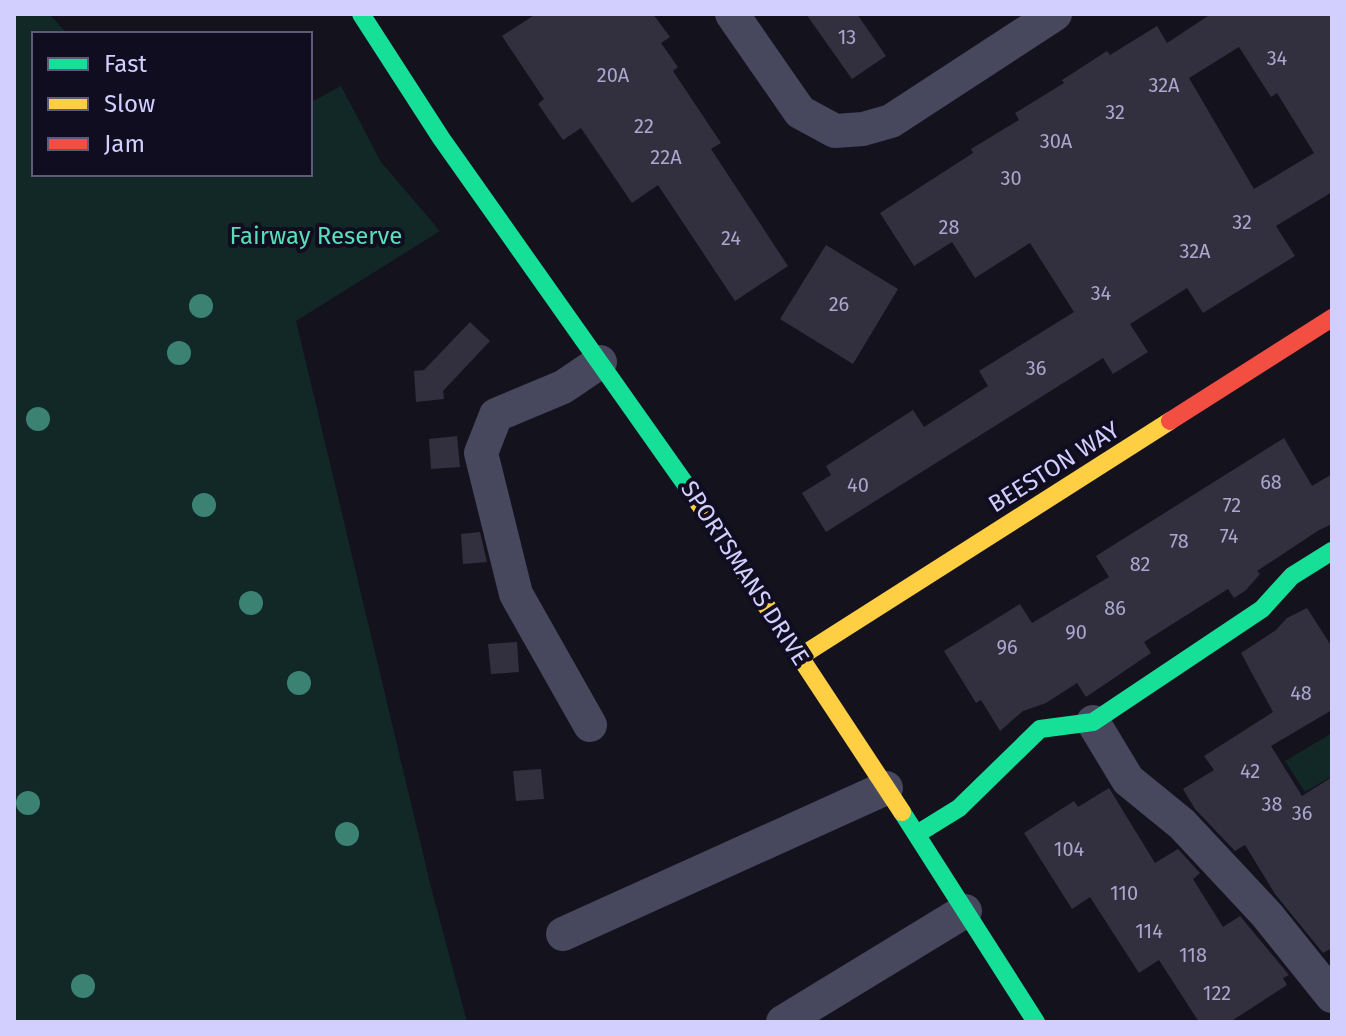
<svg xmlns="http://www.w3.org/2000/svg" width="1346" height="1036" font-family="'Fira Sans',sans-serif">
<rect width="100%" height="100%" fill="#14121d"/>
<!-- green -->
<g fill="#112827">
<polygon points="14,14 49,14 68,34 34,34 34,174 310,174 310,103 341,86 381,162 440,231 296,321 431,887 467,1022 14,1022"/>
<polygon points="1332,733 1332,776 1305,792 1285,761"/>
</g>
<!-- building -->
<g fill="#32303f" fill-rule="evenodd">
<polygon points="536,14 653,14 670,37 661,43 678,67 673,71 721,143 711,149 788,266 735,301 658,185 632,203 581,128 563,140 538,104 544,99 502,36"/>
<polygon points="806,14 857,14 886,56 852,79"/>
<path d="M1211,14H1332V192L1276,226L1295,256L1203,313L1187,288L1130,324L1148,352L1113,374L1103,358L826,532L802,493L831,475L826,466L913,410L924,427L988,386L979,371L1074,312L1030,243L975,278L952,242L914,266L880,213L973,153L971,149L1019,120L1015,113L1064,83L1062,80L1107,51L1110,55L1157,26L1167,43ZM1239,47L1271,97L1277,93L1314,153L1254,189L1189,78Z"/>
<polygon points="826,245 898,289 853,364 780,319"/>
<polygon points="470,322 490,341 443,391 444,399 416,402 414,371 424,370"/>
<polygon points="457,436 460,467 431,469 429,439"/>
<polygon points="1284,438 1312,486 1332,474 1332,524 1319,530 1257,571 1260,574 1246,590 1234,598 1228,589 1144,642 1151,653 1086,697 1077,683 1046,703 1023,711 1000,731 981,700 976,703 944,651 1020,604 1032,623 1109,577 1096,556"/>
<polygon points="480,532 487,562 463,564 461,534"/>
<polygon points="1307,608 1332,647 1332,710 1271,746 1302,796 1332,777 1332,948 1323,953 1275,894 1245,845 1235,851 1195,809 1183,789 1214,770 1204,756 1273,712 1241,653 1276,630 1287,618"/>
<polygon points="517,642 519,672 491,674 488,644"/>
<polygon points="541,769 544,799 516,801 513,771"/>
<polygon points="1109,788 1155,863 1178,849 1200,873 1193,879 1223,927 1240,916 1289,975 1283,978 1287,985 1230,1022 1199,1022 1159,960 1139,973 1090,897 1072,909 1024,833 1074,801 1078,807"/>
</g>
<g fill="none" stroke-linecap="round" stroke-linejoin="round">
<!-- street -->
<g stroke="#47475e" stroke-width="34">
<polyline points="732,14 800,112 835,131 863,129 891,121 1055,14"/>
<polyline points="1093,722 1128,780 1182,824 1267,915 1332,996"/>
<polyline points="590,725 516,594 481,453 496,415 563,387 600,362"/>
<polyline points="563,934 886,788"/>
<polyline points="783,1022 965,911"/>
</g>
<!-- fast -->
<g stroke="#16e098" stroke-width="18">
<polyline points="361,14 441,138 698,502"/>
<polyline points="902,812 1036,1022"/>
<polyline points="917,834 959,808 1040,729 1093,722 1262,609 1292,576 1332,551"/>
</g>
<!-- slow -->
<g stroke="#ffcf43" stroke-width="18">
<polyline points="698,502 902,812"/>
<polyline points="801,656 1170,421"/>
</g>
<!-- jam -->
<polyline stroke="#f24e42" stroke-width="18" points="1170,421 1332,318"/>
</g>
<!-- trees -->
<g fill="#3b8272">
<circle cx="201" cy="306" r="12"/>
<circle cx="179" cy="353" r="12"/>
<circle cx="38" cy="419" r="12"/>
<circle cx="204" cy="505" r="12"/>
<circle cx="251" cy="603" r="12"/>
<circle cx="299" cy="683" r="12"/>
<circle cx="28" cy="803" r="12"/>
<circle cx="347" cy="834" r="12"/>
<circle cx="83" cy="986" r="12"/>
</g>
<g text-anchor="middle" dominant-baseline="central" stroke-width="8" stroke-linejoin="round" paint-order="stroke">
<!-- number labels -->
<g font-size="20" fill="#aaa6ce">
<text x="847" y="37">13</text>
<text x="1277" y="58">34</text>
<text x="613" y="75">20A</text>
<text x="1164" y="85">32A</text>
<text x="1115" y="112">32</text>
<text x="644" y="126">22</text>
<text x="1056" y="141">30A</text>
<text x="666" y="157">22A</text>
<text x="1011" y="178">30</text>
<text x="1242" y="222">32</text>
<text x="949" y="227">28</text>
<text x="731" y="238">24</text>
<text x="1195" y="251">32A</text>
<text x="1101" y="293">34</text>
<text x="839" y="304">26</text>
<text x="1036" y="368">36</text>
<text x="1271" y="482">68</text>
<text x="858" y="485">40</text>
<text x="1232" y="505">72</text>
<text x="1229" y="536">74</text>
<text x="1179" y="541">78</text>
<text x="1140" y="564">82</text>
<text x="1115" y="608">86</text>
<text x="1076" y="632">90</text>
<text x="1007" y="647">96</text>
<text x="1301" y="693">48</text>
<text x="1250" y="771">42</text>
<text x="1272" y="804">38</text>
<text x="1302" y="813">36</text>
<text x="1069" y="849">104</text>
<text x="1124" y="893">110</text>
<text x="1149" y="931">114</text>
<text x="1193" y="955">118</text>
<text x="1217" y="993">122</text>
</g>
<!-- park labels -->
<g font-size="24" fill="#5bddb8" stroke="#100d21">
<text x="316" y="236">Fairway Reserve</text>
</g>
<!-- street labels -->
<g font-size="24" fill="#d2cefe" stroke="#100d21">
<text transform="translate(1054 467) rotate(-32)">BEESTON WAY</text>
<text transform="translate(745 573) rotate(57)">SPORTSMANS DRIVE</text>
</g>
</g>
<!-- border -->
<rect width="1346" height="1036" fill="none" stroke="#d2cefe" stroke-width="32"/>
<!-- legend -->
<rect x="32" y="32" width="280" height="144" fill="#100d21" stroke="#5e5a79" stroke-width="2"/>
<rect x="48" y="58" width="40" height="12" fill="#16e098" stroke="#5e5a79" stroke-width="2"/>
<text x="104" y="72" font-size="24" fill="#d2cefe">Fast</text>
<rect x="48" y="98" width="40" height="12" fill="#ffcf43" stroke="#5e5a79" stroke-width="2"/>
<text x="104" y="112" font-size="24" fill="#d2cefe">Slow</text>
<rect x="48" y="138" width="40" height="12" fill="#f24e42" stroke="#5e5a79" stroke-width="2"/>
<text x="104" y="152" font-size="24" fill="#d2cefe">Jam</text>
</svg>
